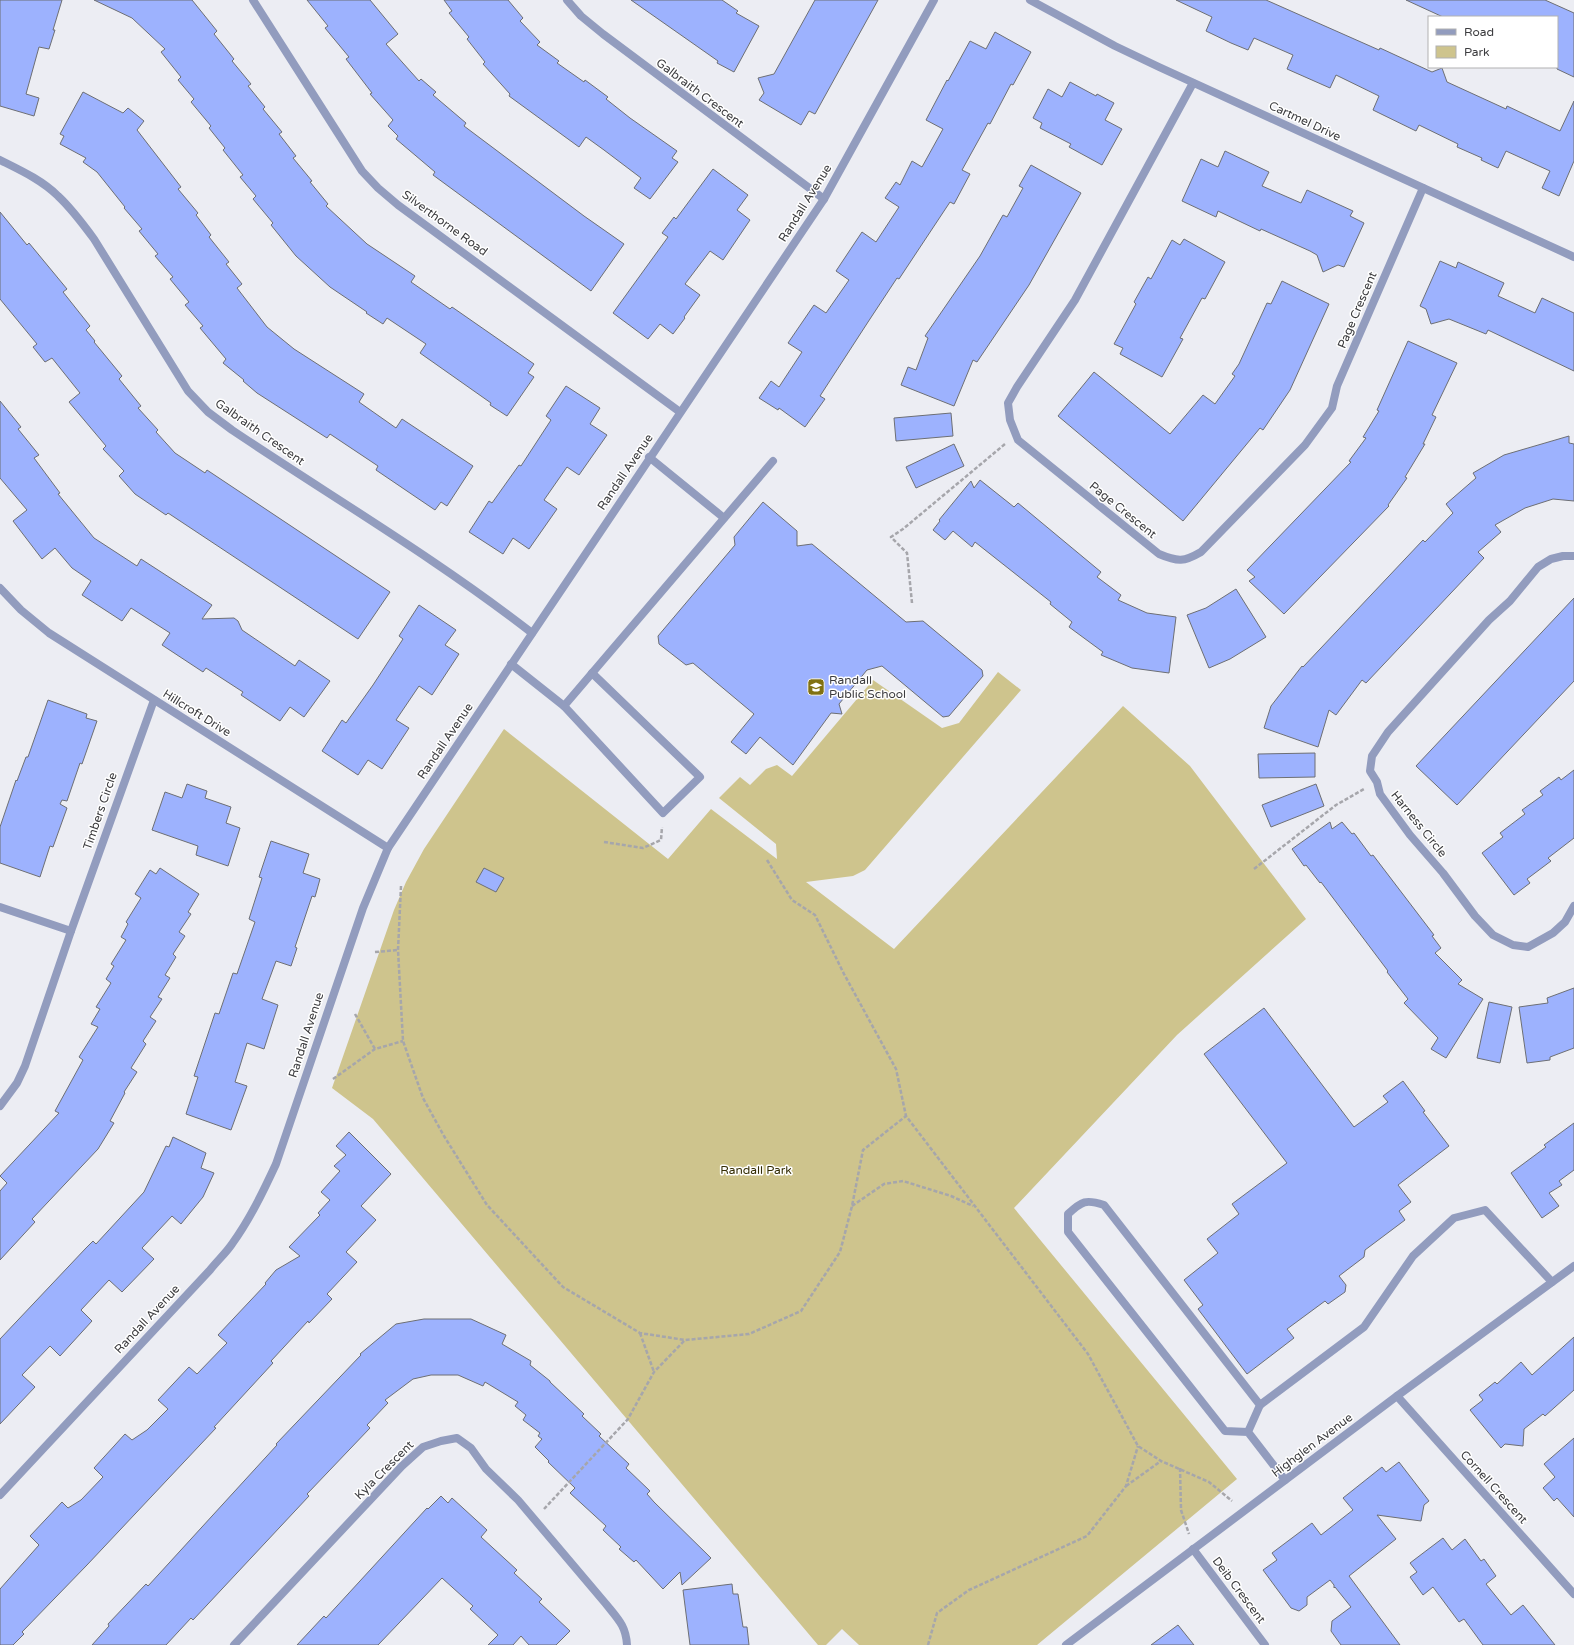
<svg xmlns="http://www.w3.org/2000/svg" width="1574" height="1645" font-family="'Varela Round',sans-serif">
<rect width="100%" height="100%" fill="#ecedf3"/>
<!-- green -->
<polygon fill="#cec48d" points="998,672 1021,690 865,870 853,876 806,882 894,949 1123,706 1190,766 1306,919 1177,1035 1014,1208 1237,1479 1037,1645 859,1645 842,1629 826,1645 818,1645 373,1119 332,1088 394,910 406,882 424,849 504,729 668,859 711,809 777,859 776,844 719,798 740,777 750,785 766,769 777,765 792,776 873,680 942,728 959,723"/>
<!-- building -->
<g fill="#9db2fe" stroke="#6d6f74">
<polygon points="0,0 62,0 53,30 55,30 49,49 39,47 26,94 39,98 34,116 0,106"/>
<polygon points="94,0 192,0 217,31 214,34 234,59 232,61 251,84 248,86 265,107 263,109 282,132 279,134 296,156 293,158 312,181 310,182 328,204 326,206 367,244 415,276 411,282 450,309 452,307 534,364 528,373 534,377 507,416 490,405 491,403 420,353 426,344 387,318 383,324 366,313 367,312 330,287 296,256 271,225 273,223 253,199 256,196 240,177 243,175 223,150 225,148 209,128 211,126 191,102 194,99 178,80 181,77 161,52 165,49 132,18"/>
<polygon points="307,0 370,0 398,34 386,44 419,81 421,79 436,92 433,95 466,123 464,126 584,216 624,244 591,291 433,175 435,172 396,139 398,136 388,126 393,120 370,94 372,93 346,59 349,57 325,28 328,26"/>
<polygon points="444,0 508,0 523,18 520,21 540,42 537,45 559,61 557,63 584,82 585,80 608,97 606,99 630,118 677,151 672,158 678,162 650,199 634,188 641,178 604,150 586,137 579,147 509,96 510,94 483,64 485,62 467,39 469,37 449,13 452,11"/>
<polygon points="631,0 722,0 738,11 736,13 759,26 734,72 717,63 718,61"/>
<polygon points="815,0 878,0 815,114 809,111 801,125 759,100 764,93 758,78 774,74"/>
<polygon points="1176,0 1266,0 1379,50 1380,48 1432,72 1442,68 1447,82 1506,109 1507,106 1560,131 1574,101 1574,161 1559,196 1542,188 1550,171 1506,151 1498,168 1481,160 1482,158 1457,147 1458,144 1419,125 1416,131 1373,110 1379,96 1336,75 1330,88 1287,69 1293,55 1254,38 1248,50 1231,43 1206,31 1212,17"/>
<polygon points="1406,0 1545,0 1574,13 1574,77 1557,69 1557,17 1443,17"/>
<polygon points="995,32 1031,52 1013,85 1011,84 990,124 988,123 962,170 970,174 954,204 950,202 899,279 897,278 868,322 820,396 825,399 805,427 779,408 778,410 759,398 771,381 779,387 802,352 788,343 814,305 826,313 849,280 836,271 862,232 876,242 899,207 885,198 896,182 900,185 912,161 922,167 943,129 926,120 947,80 948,81 970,41 986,49"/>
<polygon points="1070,82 1096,96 1097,94 1114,103 1105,120 1122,129 1102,165 1069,147 1071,144 1040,128 1042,123 1033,118 1048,89 1062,97"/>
<polygon points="83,92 123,113 128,108 144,121 137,130 181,187 178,189 198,213 196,215 211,235 209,237 229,262 226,264 242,284 237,288 267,327 294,349 364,394 359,402 396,428 402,419 473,466 447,506 441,502 435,510 376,470 378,466 330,434 327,438 257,393 243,381 244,380 223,363 226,359 200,328 203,326 185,305 189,302 170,279 173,277 155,256 158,254 139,231 142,229 124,208 125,207 97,172 83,162 86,158 60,144 64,136 60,134"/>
<polygon points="1225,151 1269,172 1262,186 1301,203 1307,190 1353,211 1350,216 1364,223 1344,267 1338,265 1323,272 1317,255 1310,251 1261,229 1260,231 1218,211 1216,217 1182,201 1201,159 1218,167"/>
<polygon points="1031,165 1081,193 1029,285 977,362 973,360 954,406 901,385 908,367 916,370 928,338 925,336 980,256 1003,215 1007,217 1023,188 1019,186"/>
<polygon points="713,169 748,195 737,210 750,220 723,260 710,251 685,284 700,295 684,317 685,318 673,334 660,324 648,339 613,313 668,237 662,233 674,217 676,219"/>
<polygon points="0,212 27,245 29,243 67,289 63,292 90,326 86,330 95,341 94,342 122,376 119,379 141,406 138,408 158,430 156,432 175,453 205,473 207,470 390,592 358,639 168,513 166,515 135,494 119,476 124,471 103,449 106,446 69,402 80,393 52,358 45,362 33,347 37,344 0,299"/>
<polygon points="1184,239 1225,262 1205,299 1202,298 1180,338 1183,339 1162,377 1120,354 1123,348 1114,344 1136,304 1134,302 1148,277 1151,279 1172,240 1180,245"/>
<polygon points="1440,261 1456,268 1458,262 1504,283 1498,296 1535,313 1542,298 1574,313 1574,371 1488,330 1486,334 1449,319 1431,324 1426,309 1420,306"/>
<polygon points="1282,281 1329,304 1290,390 1263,430 1260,428 1183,521 1058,416 1094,372 1170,434 1203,395 1215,404 1235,376 1232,374 1239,364 1267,303 1271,304"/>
<polygon points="1408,341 1457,363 1432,415 1436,417 1423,444 1425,444 1405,477 1407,478 1388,505 1389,506 1284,614 1249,581 1255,577 1247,570 1351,462 1349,461 1366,438 1363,437 1379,411 1377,410"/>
<polygon points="566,386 600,408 590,424 607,435 579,475 567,467 544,500 557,509 529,549 513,538 503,554 469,532 489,501 492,503 519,465 521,466 551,420 546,416"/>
<polygon points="0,401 21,427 18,429 39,455 34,458 60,493 58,494 94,538 137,566 141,559 212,605 202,619 234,618 238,621 242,630 295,666 299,660 330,681 304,717 290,707 280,721 241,695 243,692 206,668 203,672 162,645 170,633 131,608 122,621 82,595 91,581 72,568 55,548 42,559 13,521 27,510 0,478"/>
<polygon points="951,413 953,436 896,441 894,418"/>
<polygon points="1569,436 1569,443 1574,444 1574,501 1553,499 1525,508 1495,525 1501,532 1478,552 1484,558 1366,683 1362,680 1336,715 1329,710 1318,747 1264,728 1271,706 1302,666 1303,667 1423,540 1425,542 1453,513 1446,504 1476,478 1473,473 1504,455"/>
<polygon points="954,444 964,466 916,488 906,467"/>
<polygon points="980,480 1014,507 1018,503 1101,572 1097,577 1121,595 1118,600 1147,613 1176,617 1169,673 1132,668 1101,655 1103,652 1069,627 1072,622 1050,604 1051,602 975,542 972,547 953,531 945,540 933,530 940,521 939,520 971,481 974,488"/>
<polygon points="763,502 797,531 797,546 812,544 906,622 923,621 982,670 983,676 949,716 943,717 882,666 867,670 839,704 842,714 831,713 793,765 760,737 746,754 731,742 754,714 693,663 686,665 659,644 658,636 735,545 734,537"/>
<polygon points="1236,589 1266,637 1230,659 1209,668 1187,615 1206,608"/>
<polygon points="1574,598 1574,681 1457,805 1416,766"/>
<polygon points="419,605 456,630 445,645 459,654 432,695 419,686 396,720 409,728 382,769 368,760 358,775 322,751 342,720 346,723 373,685 403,639 399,636"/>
<polygon points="48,700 87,714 86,718 97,721 82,764 80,763 67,801 62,800 60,804 67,808 53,847 50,846 40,877 0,863 0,827 16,780 17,781 26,757 28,757"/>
<polygon points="1315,753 1315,777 1259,778 1258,754"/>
<polygon points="1574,770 1574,838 1548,858 1551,861 1527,879 1530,883 1514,895 1482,853 1503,837 1500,833 1525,814 1522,810 1543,795 1540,791 1559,777 1561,780"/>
<polygon points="187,784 207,791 205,798 231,807 226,823 240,828 228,866 196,855 198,846 152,830 165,792 182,798"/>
<polygon points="1316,784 1324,806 1271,827 1262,805"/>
<polygon points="1330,822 1332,829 1342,822 1352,834 1354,833 1371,856 1373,855 1434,935 1432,936 1441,948 1435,953 1462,980 1458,984 1483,999 1446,1058 1431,1049 1438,1038 1404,1003 1408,999 1387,972 1388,971 1321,882 1320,883 1306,865 1304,866 1292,849"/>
<polygon points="271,841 309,854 303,873 320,879 315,897 312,896 295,947 297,948 291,966 276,961 262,999 278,1005 264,1049 247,1043 235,1082 247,1086 231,1130 186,1114 198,1077 194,1076 215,1013 219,1014 233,973 237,974 255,922 249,919 262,878 259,877"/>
<polygon points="160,868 199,894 188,912 191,914 179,932 185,936 173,954 176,957 165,975 170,978 158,997 162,999 150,1017 156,1021 143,1041 146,1044 131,1068 137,1072 124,1092 125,1093 110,1121 114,1123 98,1149 32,1219 35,1222 0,1260 0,1191 7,1183 0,1176 59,1113 55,1111 83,1060 79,1057 98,1027 91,1024 100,1009 96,1007 111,983 106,979 114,966 111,964 126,940 121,937 128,924 126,922 141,898 135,894 150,870 156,874"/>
<polygon points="484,868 504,878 496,892 476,882"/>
<polygon points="1574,988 1574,1048 1550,1057 1550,1060 1527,1063 1519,1007 1548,1003 1547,998"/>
<polygon points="1489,1002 1512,1007 1500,1063 1477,1058"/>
<polygon points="1264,1008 1354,1127 1388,1102 1383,1096 1403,1081 1425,1111 1423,1112 1449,1146 1398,1185 1411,1202 1399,1211 1405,1220 1365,1250 1364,1257 1339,1276 1346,1285 1345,1292 1328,1304 1325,1301 1287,1329 1294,1338 1247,1374 1198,1309 1203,1305 1184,1280 1218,1253 1207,1239 1239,1214 1232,1204 1287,1163 1204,1054"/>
<polygon points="1574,1123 1574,1170 1559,1181 1562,1185 1549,1193 1559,1206 1542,1218 1511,1173 1546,1147 1544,1145"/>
<polygon points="349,1132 391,1174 361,1206 376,1220 346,1252 357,1262 327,1294 332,1299 309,1323 308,1321 271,1361 273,1363 214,1427 216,1428 87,1565 22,1632 24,1634 13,1645 0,1645 0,1589 39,1545 30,1536 62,1502 68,1508 81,1500 103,1477 94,1468 125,1434 132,1440 147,1430 168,1409 158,1400 189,1367 197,1374 227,1343 218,1335 266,1284 265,1283 276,1270 300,1256 289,1247 320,1215 318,1213 330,1200 321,1192 340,1171 334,1166 346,1155 336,1146"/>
<polygon points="173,1137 206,1153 201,1168 214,1173 203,1197 181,1224 172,1216 142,1248 154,1259 122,1292 109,1280 81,1310 92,1321 60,1356 50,1346 22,1375 35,1387 0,1424 0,1339 86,1248 93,1241 96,1244 144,1192 166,1146 169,1147"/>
<polygon points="424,1319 471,1319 506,1335 502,1344 531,1361 530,1365 550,1381 550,1382 584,1414 582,1416 601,1434 599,1436 629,1464 626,1468 650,1491 647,1494 654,1502 711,1558 682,1585 680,1572 663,1589 636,1560 634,1562 619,1549 621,1547 603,1530 606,1526 570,1493 575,1488 548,1462 549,1461 535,1447 542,1439 538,1436 540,1433 523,1420 526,1415 515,1406 518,1402 485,1382 483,1386 458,1375 431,1375 413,1379 385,1400 388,1403 367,1425 370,1428 307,1494 309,1496 193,1620 191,1618 166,1645 92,1645 109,1626 108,1624 146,1584 148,1586 277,1445 276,1444 361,1355 360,1354 396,1324"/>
<polygon points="1574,1337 1574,1390 1545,1416 1543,1414 1524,1429 1523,1446 1505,1444 1501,1448 1470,1410 1483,1400 1479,1395 1495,1382 1497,1384 1521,1362 1532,1375"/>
<polygon points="1574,1438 1574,1517 1557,1498 1554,1501 1543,1488 1555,1477 1544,1464"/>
<polygon points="1399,1462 1429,1501 1424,1505 1421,1521 1377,1515 1396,1539 1349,1576 1400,1645 1341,1645 1331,1631 1332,1621 1351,1607 1335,1587 1334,1588 1334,1585 1330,1580 1307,1597 1307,1605 1299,1611 1291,1608 1263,1570 1277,1560 1272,1553 1312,1523 1321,1535 1353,1510 1343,1498 1382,1467 1386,1472"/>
<polygon points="441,1496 448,1503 452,1498 487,1530 481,1537 517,1570 514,1573 542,1599 539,1602 570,1631 556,1645 529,1645 521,1636 513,1645 488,1645 498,1635 470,1609 473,1606 442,1578 378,1645 297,1645 324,1616 326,1618 427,1508 428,1509"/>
<polygon points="1443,1538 1452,1550 1465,1539 1481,1561 1484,1559 1496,1576 1486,1584 1511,1615 1523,1605 1555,1645 1483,1645 1464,1619 1459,1622 1433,1587 1423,1595 1410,1577 1417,1572 1410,1563"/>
<polygon points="732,1584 733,1594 738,1594 743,1627 747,1627 749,1645 690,1645 683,1590"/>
<polygon points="1178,1625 1194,1645 1151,1645"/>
</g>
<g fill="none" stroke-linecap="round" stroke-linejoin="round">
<!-- path -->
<g stroke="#a6a6ab" stroke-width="2.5" stroke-dasharray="4 2" stroke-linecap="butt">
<polyline points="912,603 907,553 891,537 903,529 1005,444"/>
<polyline points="604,842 643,848 661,840 662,827"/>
<polyline points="767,860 792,900 815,915 844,974 896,1069 906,1116 1088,1354 1138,1446 1161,1461 1209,1482 1232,1501"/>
<polyline points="1254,869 1336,805 1364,789"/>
<polyline points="401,886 398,950 403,1041 423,1098 444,1136 487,1205 563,1287 640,1333 685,1340 749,1334 801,1311 840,1252 852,1206 863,1150 906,1116"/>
<polyline points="375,952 398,950"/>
<polyline points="355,1014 375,1049"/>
<polyline points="333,1079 375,1049 403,1041"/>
<polyline points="852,1206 884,1184 903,1181 951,1196 973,1206"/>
<polyline points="640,1333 654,1372"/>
<polyline points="1180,1468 1181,1510 1189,1534"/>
<polyline points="1126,1486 1161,1461"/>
<polyline points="544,1509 628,1419 654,1372 685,1340"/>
<polyline points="928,1645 937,1613 969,1590 1087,1536 1126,1486 1138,1446"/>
</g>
<!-- service -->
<g stroke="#929cbe" stroke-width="8">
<polyline points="649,457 724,518"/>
<polyline points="511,664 564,706 773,461"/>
<polyline points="564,706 663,813 700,777 592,673"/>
<polyline points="1260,1405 1364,1327 1413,1256 1454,1218 1485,1210 1552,1282"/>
<path d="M1248,1432L1225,1431L1068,1232V1214C1082,1201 1086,1199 1104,1205L1260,1405L1248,1432L1285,1480"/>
</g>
<!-- minor -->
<g stroke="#929cbe" stroke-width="8">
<polyline points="253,0 362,171 378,188 398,205 680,412"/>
<polyline points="567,0 581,16 603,34 824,199"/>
<path d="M1193,83L1075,300L1017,387L1008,403L1010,420L1018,440L1159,554C1178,562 1184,562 1201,552L1305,445L1332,408L1337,386L1423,188"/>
<path d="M0,160C20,170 42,180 58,196C72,209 83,224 94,239L188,391L208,412L232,430C332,497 437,559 532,633"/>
<polyline points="1574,556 1563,556 1551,559 1538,567 1510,601 1489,620 1388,732 1372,756 1370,771 1377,782 1380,794 1410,835 1443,873 1475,916 1493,935 1513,945 1528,947 1553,933 1565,922 1574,906"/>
<polyline points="0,588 21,610 49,633 388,848"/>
<polyline points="0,907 71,931"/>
<polyline points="0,1106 17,1083 25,1066 71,931 154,700"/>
<polyline points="1397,1396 1574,1594"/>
<path d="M0,1495L210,1270C217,1261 226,1253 232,1244C250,1219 263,1192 276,1164L363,908L388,848L824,199L934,0"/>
<polyline points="1193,1549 1265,1645"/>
<path d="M234,1645L402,1466L423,1447L441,1441L457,1438L471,1448L486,1469L518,1500L606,1604C618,1619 626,1626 627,1645"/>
</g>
<!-- tertiary -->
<g stroke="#929cbe" stroke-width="8">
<polyline points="1030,0 1115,46 1159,67 1574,257"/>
<polyline points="1066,1645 1397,1396 1574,1266"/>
</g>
</g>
<!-- icons -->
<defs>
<symbol id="school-square" viewBox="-11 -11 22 22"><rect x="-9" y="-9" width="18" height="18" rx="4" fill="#817112" stroke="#fff"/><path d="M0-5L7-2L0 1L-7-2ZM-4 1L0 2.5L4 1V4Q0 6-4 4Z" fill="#fff"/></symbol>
</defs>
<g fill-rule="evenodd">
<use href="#school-square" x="806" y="677" width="20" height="20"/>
</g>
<g text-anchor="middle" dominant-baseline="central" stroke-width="3" stroke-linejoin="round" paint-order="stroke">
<!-- street labels -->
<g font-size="12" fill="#3c3c3f" stroke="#fff">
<text transform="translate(700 93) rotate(37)">Galbraith Crescent</text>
<text transform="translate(1305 121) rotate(25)">Cartmel Drive</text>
<text transform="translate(805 203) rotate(-58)">Randall Avenue</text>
<text transform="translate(445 223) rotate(36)">Silverthorne Road</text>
<text transform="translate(1357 310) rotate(-67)">Page Crescent</text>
<text transform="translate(260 432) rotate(35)">Galbraith Crescent</text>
<text transform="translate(625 472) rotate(-56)">Randall Avenue</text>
<text transform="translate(1123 510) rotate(39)">Page Crescent</text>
<text transform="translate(197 713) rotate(32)">Hillcroft Drive</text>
<text transform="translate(445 741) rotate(-56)">Randall Avenue</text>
<text transform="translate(100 811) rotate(-71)">Timbers Circle</text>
<text transform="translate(1419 824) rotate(51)">Harness Circle</text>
<text transform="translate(306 1035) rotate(-72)">Randall Avenue</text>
<text transform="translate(147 1319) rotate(-47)">Randall Avenue</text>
<text transform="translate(1312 1445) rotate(-37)">Highglen Avenue</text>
<text transform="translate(384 1470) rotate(-45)">Kyla Crescent</text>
<text transform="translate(1494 1487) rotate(48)">Cornell Crescent</text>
<text transform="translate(1239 1590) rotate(53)">Deib Crescent</text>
</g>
<!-- poi labels -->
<g font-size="12" fill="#3c3c3f" stroke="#fff" text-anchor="start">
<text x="829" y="680">Randall<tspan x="829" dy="14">Public School</tspan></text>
</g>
<!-- park labels -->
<g font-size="12" fill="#342d04" stroke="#fff">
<text x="756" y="1170">Randall Park</text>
</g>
</g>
<!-- legend -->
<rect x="1428" y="16" width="130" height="52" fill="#ffffff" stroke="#b1b1b2"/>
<rect x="1436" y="29" width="20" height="6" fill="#929cbe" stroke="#b1b1b2"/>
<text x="1464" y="36" font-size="12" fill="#3c3c3f">Road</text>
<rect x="1436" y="46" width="20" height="12" fill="#cec48d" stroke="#b1b1b2"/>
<text x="1464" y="56" font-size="12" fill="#3c3c3f">Park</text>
</svg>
